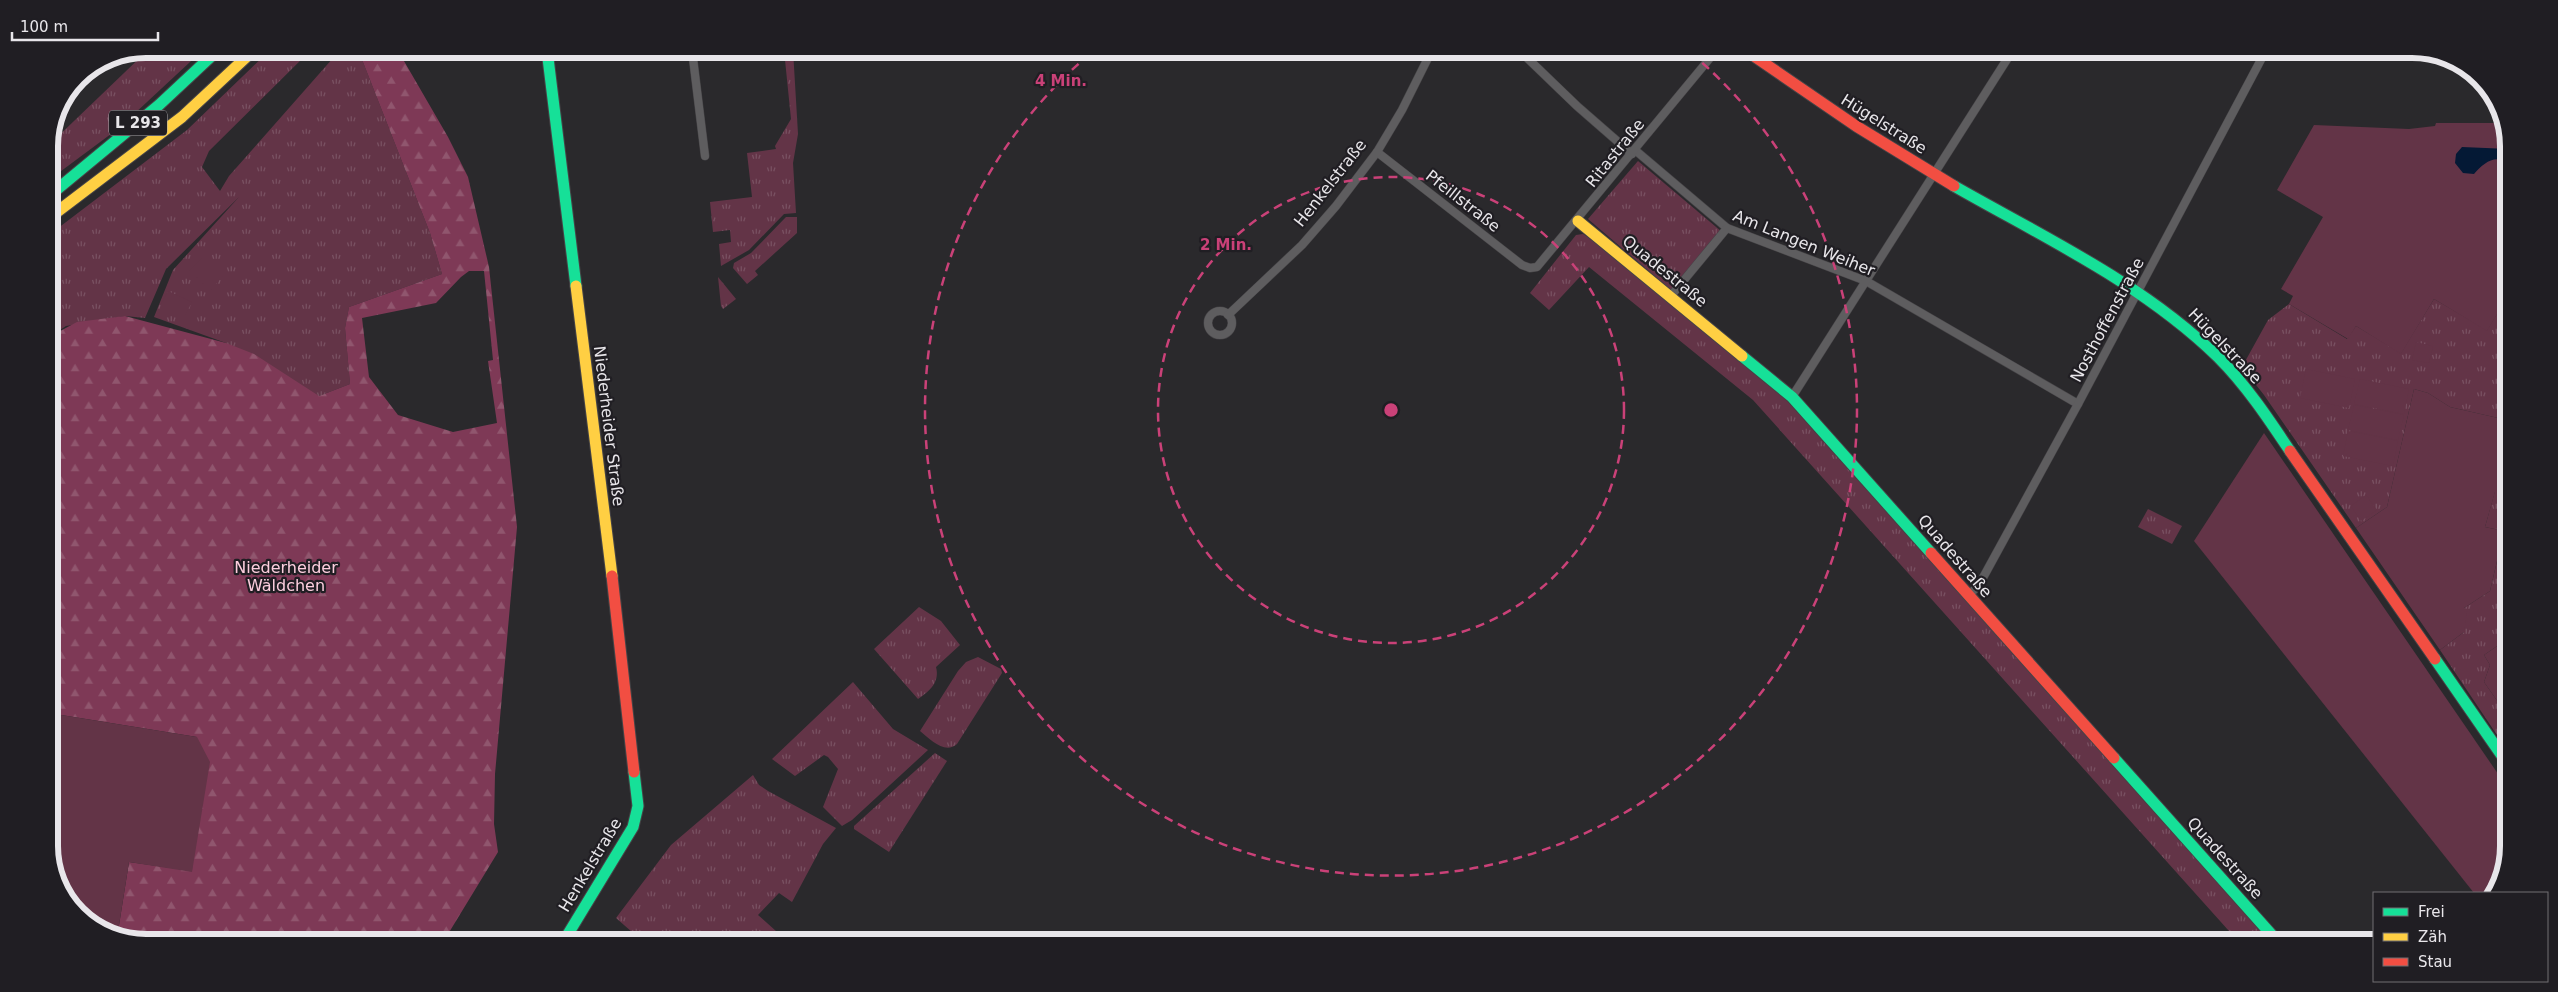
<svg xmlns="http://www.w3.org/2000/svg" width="2558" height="992" font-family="'DejaVu Sans',sans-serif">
<defs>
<pattern id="grass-tufts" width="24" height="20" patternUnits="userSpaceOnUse" patternTransform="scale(1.25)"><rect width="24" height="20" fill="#633447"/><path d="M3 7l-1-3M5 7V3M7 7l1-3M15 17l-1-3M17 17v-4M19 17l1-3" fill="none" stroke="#795162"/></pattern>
<pattern id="forest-firs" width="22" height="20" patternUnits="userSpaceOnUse" patternTransform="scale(1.25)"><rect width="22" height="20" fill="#7e3956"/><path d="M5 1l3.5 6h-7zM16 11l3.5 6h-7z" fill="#90566e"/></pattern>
</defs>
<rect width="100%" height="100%" fill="#2a292c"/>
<!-- grass -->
<g fill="url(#grass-tufts)">
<polygon points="149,49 204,49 119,128 49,180 49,145"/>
<polygon points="271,49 312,49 209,151 202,167 220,191 229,176 341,49 351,49 361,57 430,233 442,274 349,307 345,328 350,384 319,396 219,380 226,343 154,317 173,270 239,197 166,269 145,318 125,316 66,326 49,337 49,235 187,130"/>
<polygon points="784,50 793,50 798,134 793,163 796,213 784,214 749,250 721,266 719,244 731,242 730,230 713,232 710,202 752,197 747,153 776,149 775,146 791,119"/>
<polygon points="1638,161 1722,232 1671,290 1588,219"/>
<polygon points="786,217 797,217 797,233 755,271 758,275 747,284 733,268 734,263 751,253"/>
<polygon points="1583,234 1597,243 1782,395 2262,932 2266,938 2265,943 2228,943 2229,931 1753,400 1589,267 1549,310 1530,293 1576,235"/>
<polygon points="718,277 736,299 723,309 721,306"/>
<polygon points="2508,296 2507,420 2450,407 2428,393 2414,389 2387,507 2356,528 2264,395 2242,367 2268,320 2289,304 2347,339 2356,326 2401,353 2434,299 2487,330"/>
<polygon points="2507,483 2504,619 2506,640 2484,655 2490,665 2484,682 2505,712 2505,747 2440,650 2464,632 2464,608 2490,591 2504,531 2485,527 2495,491"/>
<polygon points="2148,509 2182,526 2172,544 2138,527"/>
<path d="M919,607L941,621L960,645L936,667C940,682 930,691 918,699L874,649Z"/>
<path d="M978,657L1001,669L1002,673L957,744C945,755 930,739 920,731L958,671L966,662Z"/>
<polygon points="853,682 893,729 928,750 852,820 842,826 823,807 838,769 828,757 824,755 795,776 772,759"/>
<polygon points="935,753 947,761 889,852 854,829 854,826"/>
<polygon points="753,775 759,785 768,791 836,828 823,844 792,902 779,893 758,915 786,940 640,939 616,918 671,845"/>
</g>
<!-- forest -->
<path fill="url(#forest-firs)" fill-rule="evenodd" d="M351,49H397L448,137L468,177L489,267L517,527L495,774L494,824L498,852L445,939L117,938L129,862L192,871L197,737L49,713V337L77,322L125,316L226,343L254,354L319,396L350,384L345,328L349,307L442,274L430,233L361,57ZM469,271H484L493,360L488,361L497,423L453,432L398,415L369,377L362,318L436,303L461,277Z"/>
<!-- garden -->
<g fill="#633447">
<polygon points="2436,123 2503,123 2509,139 2508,296 2487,331 2434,299 2401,354 2356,326 2348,339 2289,304 2293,296 2281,289 2323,217 2277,190 2314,125 2409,129 2435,126"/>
<polygon points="202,258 223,276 211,290 189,271"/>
<polygon points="168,291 192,302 185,316 161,304"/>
<polygon points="2416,342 2433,346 2429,363 2412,360"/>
<polygon points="2306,369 2355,379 2349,408 2300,398"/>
<polygon points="2360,379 2409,389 2404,414 2354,404"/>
<polygon points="2414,389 2428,393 2450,407 2507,420 2507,483 2495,492 2485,527 2504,531 2490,591 2464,608 2467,611 2464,632 2440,650 2356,528 2387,507"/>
<polygon points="2354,405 2404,415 2398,440 2348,430"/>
<polygon points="2348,431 2398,441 2393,466 2343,456"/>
<polygon points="2264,433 2505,784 2504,878 2493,893 2474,893 2194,541"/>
<polygon points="2366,495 2377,510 2361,521 2351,506"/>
<polygon points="2506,640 2505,712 2484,682 2490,665 2484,655"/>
<polygon points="49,713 197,737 210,762 192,872 129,862 117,938 69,906 49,853"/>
</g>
<!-- water -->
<path fill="#041935" d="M2462,147L2509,149V163C2494,154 2484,163 2474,174L2463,173L2455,163L2456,154Z"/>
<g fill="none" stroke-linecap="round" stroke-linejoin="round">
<defs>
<g id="street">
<polyline points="692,50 705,156"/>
<polyline points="1521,52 1577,106 1632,154"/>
<polyline points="1635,150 1727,228 1866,281 2078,404"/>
<polyline points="1377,152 1522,265 1530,268 1537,267 1715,52"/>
<polyline points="1670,297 1727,228"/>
<circle cx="1220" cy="323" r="12"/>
<polyline points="1228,315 1302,245 1336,206 1377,152 1402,110 1431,52"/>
<polyline points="1792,397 2011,53"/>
<polyline points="1968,596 1979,585 2078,404 2264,54"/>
</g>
<g id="fast">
<polyline points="547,50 576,286"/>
<path d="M1954,186C2045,238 2142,283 2218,357C2246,385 2268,418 2290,451"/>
<polyline points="49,196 159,105 219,49"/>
<polyline points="1742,356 1792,397 1931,553"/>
<polyline points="2435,659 2505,760"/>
<polyline points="2114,758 2279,943"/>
<polyline points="565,939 633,827 638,806 634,772"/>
</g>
<g id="slow">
<polyline points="49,218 182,117 255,49"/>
<polyline points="1578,221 1742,356"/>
<polyline points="576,286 612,576"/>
</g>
<g id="jam">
<polyline points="1748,52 1856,126 1954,186"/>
<polyline points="2290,451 2435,659"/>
<polyline points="1931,553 2114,758"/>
<polyline points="612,576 634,772"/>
</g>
</defs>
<!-- street casing -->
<use href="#street" stroke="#464447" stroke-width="9"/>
<!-- fast casing -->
<use href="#fast" stroke="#464447" stroke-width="13"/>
<!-- slow casing -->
<use href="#slow" stroke="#464447" stroke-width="13"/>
<!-- jam casing -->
<use href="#jam" stroke="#464447" stroke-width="13"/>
<!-- street -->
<use href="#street" stroke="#5e5d5f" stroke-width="8"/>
<!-- fast -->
<use href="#fast" stroke="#16e098" stroke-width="11"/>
<!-- slow -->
<use href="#slow" stroke="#ffcf43" stroke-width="11"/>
<!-- jam -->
<use href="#jam" stroke="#f24e42" stroke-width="11"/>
</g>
<!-- distance rings -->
<g fill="none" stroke="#ca4178" stroke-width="2.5" stroke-dasharray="9 6">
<circle cx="1391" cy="410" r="233"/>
<path d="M1691 53A466 466 0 1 1 1091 53"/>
</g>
<g text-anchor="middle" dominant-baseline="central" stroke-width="4.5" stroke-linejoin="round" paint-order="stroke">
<!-- shield labels -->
<rect fill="#201e23" stroke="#acaaae" stroke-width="1" x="109" y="110.5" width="58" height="25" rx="4"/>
<g font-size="15" font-weight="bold" fill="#e8e6ea">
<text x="138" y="123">L 293</text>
</g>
<!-- street labels -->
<g font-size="16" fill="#e8e6ea" stroke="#201e23">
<text transform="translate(1884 124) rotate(32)">Hügelstraße</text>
<text transform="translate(1615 153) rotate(-51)">Ritastraße</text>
<text transform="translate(1330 183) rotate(-52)">Henkelstraße</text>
<text transform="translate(1463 201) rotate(38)">Pfeillstraße</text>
<text transform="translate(1804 243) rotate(22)">Am Langen Weiher</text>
<text transform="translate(1665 271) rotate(39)">Quadestraße</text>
<text transform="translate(2107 320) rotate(-62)">Nosthoffenstraße</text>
<text transform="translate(2225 346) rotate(46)">Hügelstraße</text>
<text transform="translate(609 426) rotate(83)">Niederheider Straße</text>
<text transform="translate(1955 556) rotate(49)">Quadestraße</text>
<text transform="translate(2225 858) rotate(48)">Quadestraße</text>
<text transform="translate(590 865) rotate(-59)">Henkelstraße</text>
</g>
<!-- park labels -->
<g font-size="16" fill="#fdcede" stroke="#201e23">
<text x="286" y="567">Niederheider<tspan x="286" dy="18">Wäldchen</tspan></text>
</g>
</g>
<!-- crop -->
<path d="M0 0H2558V992H0ZM146 58H2412A88 88 0 0 1 2500 146V846A88 88 0 0 1 2412 934H146A88 88 0 0 1 58 846V146A88 88 0 0 1 146 58Z" fill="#201e23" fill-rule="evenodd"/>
<path fill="none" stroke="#e8e6ea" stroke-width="6" d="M146 58H2412A88 88 0 0 1 2500 146V846A88 88 0 0 1 2412 934H146A88 88 0 0 1 58 846V146A88 88 0 0 1 146 58Z"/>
<circle cx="1391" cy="410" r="8" fill="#ca4178" stroke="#201e23" stroke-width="2.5"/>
<g font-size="15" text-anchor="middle" font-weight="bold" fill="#ca4178" stroke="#201e23" stroke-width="4.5" stroke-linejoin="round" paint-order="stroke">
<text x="1061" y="86">4 Min.</text>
<text x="1226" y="250">2 Min.</text>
</g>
<!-- legend -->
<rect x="2373" y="892" width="175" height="90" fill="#201e23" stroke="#706e73"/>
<rect x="2383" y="908" width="25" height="8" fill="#16e098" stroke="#706e73"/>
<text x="2418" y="917" font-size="15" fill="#e8e6ea">Frei</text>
<rect x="2383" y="933" width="25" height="8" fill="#ffcf43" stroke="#706e73"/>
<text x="2418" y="942" font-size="15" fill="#e8e6ea">Zäh</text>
<rect x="2383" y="958" width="25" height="8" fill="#f24e42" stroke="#706e73"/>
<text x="2418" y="967" font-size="15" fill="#e8e6ea">Stau</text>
<!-- scale -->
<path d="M12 32v8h146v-8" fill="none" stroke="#e8e6ea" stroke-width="2.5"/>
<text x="20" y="32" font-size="15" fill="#e8e6ea" stroke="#201e23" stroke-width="4" paint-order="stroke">100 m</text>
</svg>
